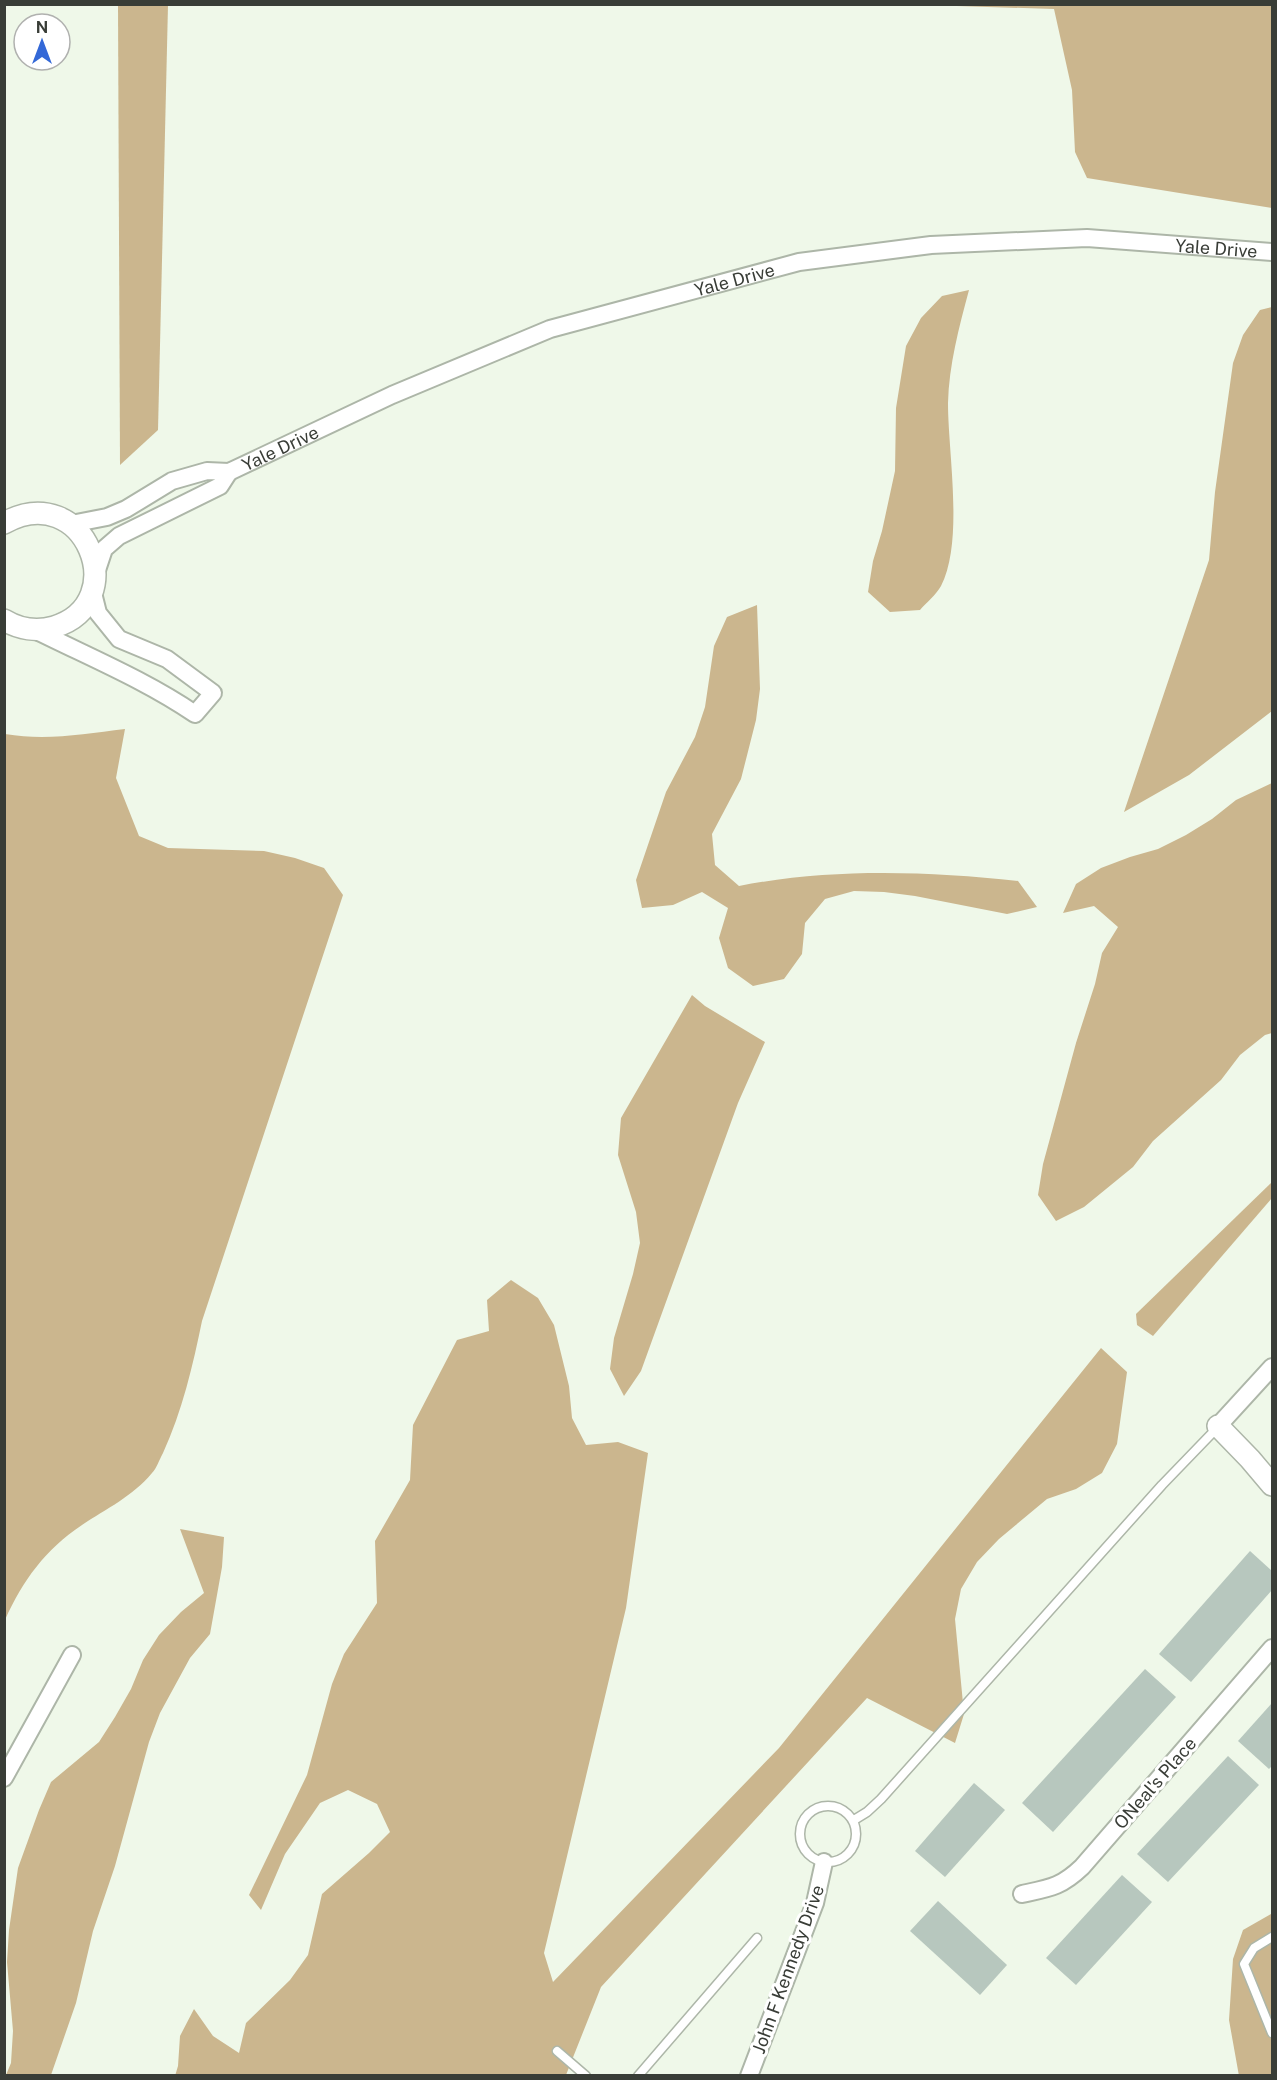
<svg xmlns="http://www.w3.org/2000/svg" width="1277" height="2080" font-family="'Public Sans',sans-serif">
<rect width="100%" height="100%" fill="#eff8e9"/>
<!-- forest -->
<g fill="#cbb68e">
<polygon points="118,5 168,5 158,430 120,465"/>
<polygon points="926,5 1272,5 1272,208 1087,178 1075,152 1072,90 1054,9"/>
<path d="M969,290C959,327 949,365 948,403C948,454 964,541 941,586C936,595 926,603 920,610L890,612L868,592L873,561L882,531L895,471L896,408L906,346L921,318L942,296Z"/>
<polygon points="1272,307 1272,711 1189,775 1124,812 1209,560 1215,492 1233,363 1243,335 1260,310"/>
<path d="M757,605L760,689L756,720L741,779L712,834L715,865L739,886C830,868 926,871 1018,881L1037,907L1007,914L915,896L884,892L854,891L825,899L805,923L802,954L784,979L753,986L728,968L719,938L728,908L702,892L673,905L642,908L636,880L666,792L695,737L705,707L714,646L727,617Z"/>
<path d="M125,729L116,778L139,836L168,848L264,851L295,858L324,868L343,895L202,1321C193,1365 182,1412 163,1453C159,1460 157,1468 152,1473C133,1496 106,1509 82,1525C45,1550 23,1580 5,1620V734C46,741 84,734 125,729Z"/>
<polygon points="1272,783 1272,1033 1265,1035 1240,1055 1221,1080 1153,1141 1133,1167 1084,1207 1056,1221 1038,1195 1043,1164 1076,1043 1095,984 1102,953 1118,927 1094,906 1063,913 1076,884 1101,868 1130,857 1158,849 1186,835 1212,819 1236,800"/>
<polygon points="692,995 705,1006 765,1042 738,1103 641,1371 624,1396 610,1369 614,1338 633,1274 640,1243 636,1212 618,1155 621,1118"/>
<polygon points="1272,1182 1272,1198 1153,1336 1137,1325 1136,1314"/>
<polygon points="511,1280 538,1298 554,1325 569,1386 572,1418 586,1445 618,1442 648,1453 626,1608 544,1953 553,1982 779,1748 1101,1348 1127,1372 1117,1444 1102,1473 1076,1489 1047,1499 999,1539 977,1562 961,1589 955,1619 964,1714 955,1743 867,1698 601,1987 566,2075 175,2076 178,2066 180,2036 194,2009 213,2036 239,2053 246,2023 290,1980 308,1955 322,1894 369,1853 390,1832 377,1804 348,1790 320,1803 285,1854 261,1910 249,1895 307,1775 332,1684 344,1654 377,1603 375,1541 410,1480 413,1425 457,1340 489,1331 487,1300"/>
<polygon points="180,1529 224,1537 222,1567 210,1634 190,1658 160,1713 149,1742 115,1866 93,1931 76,2003 51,2075 6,2075 11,2063 13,2031 7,1962 9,1930 18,1868 39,1810 51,1782 99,1742 115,1717 131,1689 143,1660 159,1635 181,1612 204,1593"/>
<polygon points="1272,1910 1272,2075 1239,2076 1229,2020 1233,1959 1243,1930 1271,1914"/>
</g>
<!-- building -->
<g fill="#b7c7be">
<polygon points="1250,1551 1272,1571 1272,1590 1191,1682 1159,1654"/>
<polygon points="1145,1669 1176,1697 1053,1832 1022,1803"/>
<polygon points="1272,1703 1272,1766 1269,1769 1238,1741"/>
<polygon points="1228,1756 1259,1785 1168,1882 1137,1854"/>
<polygon points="974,1783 1005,1810 945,1877 915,1851"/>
<polygon points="1122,1875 1152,1902 1076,1985 1046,1958"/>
<polygon points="938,1901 1007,1965 980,1995 910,1931"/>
</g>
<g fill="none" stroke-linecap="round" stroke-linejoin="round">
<defs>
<g id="service">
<circle cx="828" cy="1834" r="28"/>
<polyline points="854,1820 867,1812 881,1799 1162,1485 1218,1427"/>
<polyline points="1272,1937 1254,1948 1244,1964 1272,2033"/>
<polyline points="557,2051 586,2076"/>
<polyline points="638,2076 757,1938"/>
</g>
<g id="minor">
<path id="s1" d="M71,524L107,517L126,509L172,481L207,471L229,472L392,395L550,329L799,262L931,245L1087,238L1272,252"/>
<polyline points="95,576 104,549 119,536 220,486 229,472"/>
<path d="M35,630C89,657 145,680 195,714L213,693L167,659L119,639L98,613L92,589"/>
<polyline points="1218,1426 1272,1367"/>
<polyline points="4,1778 72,1655"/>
<path d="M1022,1894C1050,1888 1061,1887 1082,1867L1272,1648"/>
<polyline points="749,2076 815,1903 824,1862"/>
</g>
<g id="tertiary">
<path d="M4,523C85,478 134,603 54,627C37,632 19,629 4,620"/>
<polyline points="1218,1426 1250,1459 1272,1485"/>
</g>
</defs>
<!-- service casing -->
<use href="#service" stroke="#adb6a8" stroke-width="11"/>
<!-- minor casing -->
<use href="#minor" stroke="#adb6a8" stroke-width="20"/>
<!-- tertiary casing -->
<use href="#tertiary" stroke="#adb6a8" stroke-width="24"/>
<!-- service -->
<use href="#service" stroke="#fff" stroke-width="8"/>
<!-- minor -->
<use href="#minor" stroke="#fff" stroke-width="16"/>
<!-- tertiary -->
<use href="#tertiary" stroke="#fff" stroke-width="21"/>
</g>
<g text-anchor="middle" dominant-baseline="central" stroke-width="6" stroke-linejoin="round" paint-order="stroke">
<!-- street labels -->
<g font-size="18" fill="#393d37" stroke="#fff">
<text stroke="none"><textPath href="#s1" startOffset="1198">Yale Drive</textPath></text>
<text stroke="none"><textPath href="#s1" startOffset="712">Yale Drive</textPath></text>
<text stroke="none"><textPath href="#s1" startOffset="226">Yale Drive</textPath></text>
<text transform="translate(1155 1783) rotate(-49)">ONeal's Place</text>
<text transform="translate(788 1969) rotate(-70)">John F Kennedy Drive</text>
</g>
</g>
<!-- border -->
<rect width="1277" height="2080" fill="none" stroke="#393d37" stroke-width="12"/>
<!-- north arrow -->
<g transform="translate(42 42)"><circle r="28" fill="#ffffff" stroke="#b0b1af" stroke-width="1.5"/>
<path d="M0-4.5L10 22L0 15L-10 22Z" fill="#3368d7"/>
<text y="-9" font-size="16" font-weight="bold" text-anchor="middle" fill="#393d37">N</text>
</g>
</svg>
